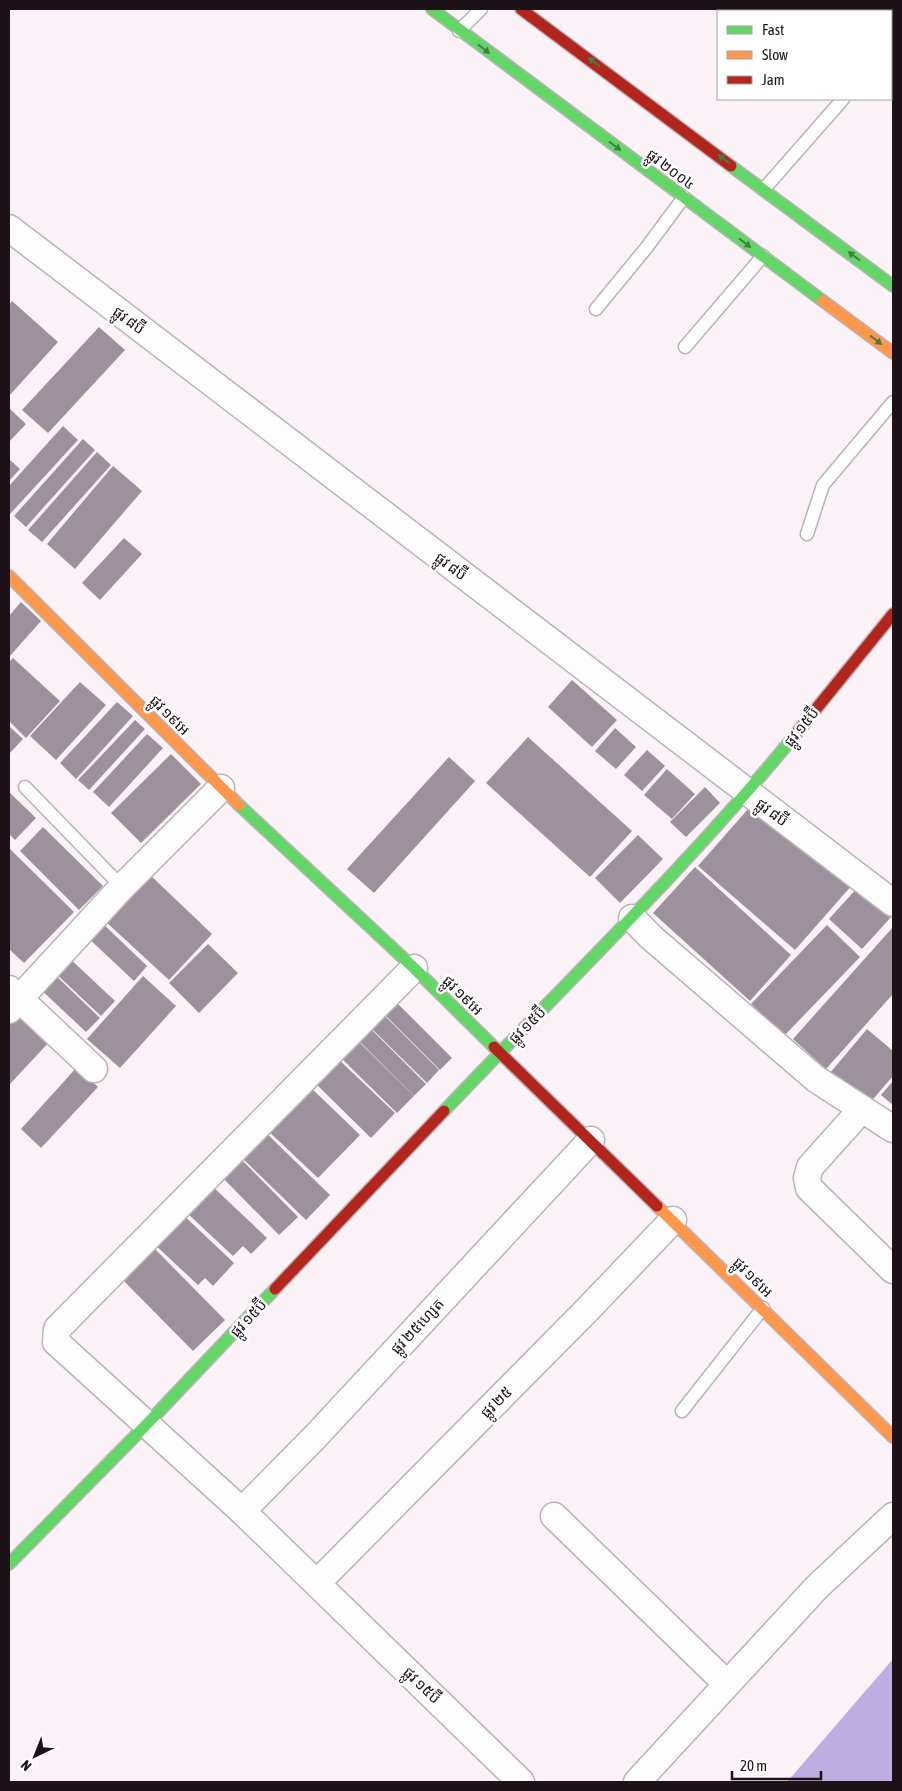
<svg xmlns="http://www.w3.org/2000/svg" width="902" height="1791" font-family="'Asap Condensed','Noto Sans Khmer',sans-serif">
<rect width="100%" height="100%" fill="#faf2f6"/>
<!-- water -->
<g fill="#bcade3">
<polygon points="799,9 893,9 891,17 891,11 802,11"/>
<polygon points="893,1659 893,1782 787,1782"/>
</g>
<!-- building -->
<g fill="#9d919e">
<polygon points="12,301 58,342 9,396 9,305"/>
<polygon points="99,327 125,350 48,433 22,410"/>
<polygon points="10,409 26,424 9,442 9,411"/>
<polygon points="63,426 78,440 10,514 9,486"/>
<polygon points="83,439 95,450 26,527 14,516"/>
<polygon points="97,452 111,465 42,542 28,530"/>
<polygon points="9,459 20,469 9,481"/>
<polygon points="113,466 142,491 75,569 47,544"/>
<polygon points="124,538 142,554 100,600 82,583"/>
<polygon points="21,602 41,621 9,657 9,616"/>
<polygon points="13,658 60,701 26,738 9,721 9,662"/>
<polygon points="572,680 617,720 592,747 548,707"/>
<polygon points="80,682 106,705 56,760 30,736"/>
<polygon points="117,702 133,716 76,779 60,763"/>
<polygon points="135,720 145,729 89,790 78,780"/>
<polygon points="9,726 23,739 9,754"/>
<polygon points="615,728 636,747 616,769 595,751"/>
<polygon points="147,734 163,748 109,807 93,792"/>
<polygon points="528,737 632,831 590,877 486,783"/>
<polygon points="647,750 665,766 642,791 624,775"/>
<polygon points="171,754 201,784 141,843 111,813"/>
<polygon points="449,757 475,781 374,893 347,869"/>
<polygon points="667,769 695,794 672,819 644,795"/>
<polygon points="705,787 720,803 686,837 670,822"/>
<polygon points="9,792 36,818 15,840 9,834"/>
<polygon points="756,800 853,884 795,950 698,866"/>
<polygon points="43,827 103,886 79,910 20,851"/>
<polygon points="638,835 663,859 620,903 595,878"/>
<polygon points="9,848 74,912 24,963 9,949"/>
<polygon points="695,867 791,955 750,1001 653,913"/>
<polygon points="149,874 212,934 169,980 105,921"/>
<polygon points="859,886 892,916 862,949 829,919"/>
<polygon points="98,919 147,966 134,981 84,934"/>
<polygon points="827,925 860,957 784,1036 751,1004"/>
<polygon points="893,927 893,994 826,1069 793,1039"/>
<polygon points="208,944 238,973 199,1013 169,983"/>
<polygon points="66,955 115,1001 101,1016 52,970"/>
<polygon points="50,970 100,1018 86,1032 36,985"/>
<polygon points="143,976 176,1006 120,1068 87,1039"/>
<polygon points="391,997 452,1058 440,1070 379,1009"/>
<polygon points="379,1010 439,1070 427,1083 366,1023"/>
<polygon points="22,1011 52,1039 9,1085 9,1025"/>
<polygon points="366,1024 426,1084 414,1096 354,1036"/>
<polygon points="867,1029 893,1051 893,1076 868,1105 830,1073"/>
<polygon points="353,1036 414,1096 397,1113 336,1053"/>
<polygon points="334,1055 395,1113 371,1138 311,1079"/>
<polygon points="77,1067 98,1087 41,1148 21,1129"/>
<polygon points="893,1081 893,1105 881,1095"/>
<polygon points="306,1083 360,1135 318,1178 264,1127"/>
<polygon points="261,1128 330,1195 306,1220 237,1153"/>
<polygon points="236,1154 298,1217 279,1235 217,1172"/>
<polygon points="212,1186 267,1238 251,1254 243,1246 233,1256 186,1212"/>
<polygon points="180,1212 234,1263 213,1286 205,1278 198,1285 152,1242"/>
<polygon points="150,1244 225,1320 193,1351 118,1275"/>
</g>
<g fill="none" stroke-linecap="round" stroke-linejoin="round">
<defs>
<g id="lane">
<polyline points="785,9 788,11"/>
<polyline points="459,31 481,9"/>
<polyline points="891,45 893,42"/>
<polyline points="764,189 843,99"/>
<polyline points="596,309 647,247 684,197"/>
<polyline points="685,347 763,256"/>
<polyline points="807,534 823,485 893,402"/>
<polyline points="25,787 122,887"/>
<polyline points="682,1411 763,1308"/>
</g>
<g id="street">
<polyline points="9,228 893,903"/>
<polyline points="632,918 652,938 816,1079 893,1129"/>
<polyline points="414,968 57,1329 56,1342 242,1511 521,1782"/>
<polyline points="9,989 94,1069"/>
<polyline points="9,1010 122,887 221,788"/>
<polyline points="862,1109 810,1167 807,1178 809,1188 893,1270"/>
<polyline points="242,1511 315,1437 591,1140"/>
<polyline points="554,1516 727,1684"/>
<polyline points="317,1583 588,1309 673,1220"/>
<polyline points="637,1782 817,1587 893,1516"/>
</g>
<g id="fast">
<polyline points="432,9 823,301"/>
<polyline points="731,166 893,286"/>
<polyline points="239,805 414,968 494,1047"/>
<path d="M444,1111C561,988 683,871 791,740"/>
<polyline points="9,1564 147,1424 275,1289"/>
</g>
<g id="slow">
<polyline points="823,301 893,353"/>
<polyline points="9,576 239,805"/>
<polyline points="657,1206 893,1437"/>
</g>
<g id="jam">
<polyline points="521,9 731,166"/>
<polyline points="791,740 893,614"/>
<polyline points="494,1047 657,1206"/>
<polyline points="275,1289 444,1111"/>
</g>
</defs>
<!-- lane casing -->
<use href="#lane" stroke="#bcb2b7" stroke-width="15"/>
<!-- street casing -->
<use href="#street" stroke="#bcb2b7" stroke-width="29"/>
<!-- fast casing -->
<use href="#fast" stroke="#bcb2b7" stroke-width="14"/>
<!-- slow casing -->
<use href="#slow" stroke="#bcb2b7" stroke-width="14"/>
<!-- jam casing -->
<use href="#jam" stroke="#bcb2b7" stroke-width="14"/>
<!-- lane -->
<use href="#lane" stroke="#fefdfe" stroke-width="12"/>
<!-- street -->
<use href="#street" stroke="#fefdfe" stroke-width="26"/>
<!-- fast -->
<use href="#fast" stroke="#63d668" stroke-width="11"/>
<!-- slow -->
<use href="#slow" stroke="#ff974d" stroke-width="11"/>
<!-- jam -->
<use href="#jam" stroke="#b3261e" stroke-width="11"/>
</g>
<!-- one-way arrows -->
<defs><path id="oneway-solid" d="M-6-.8H1V-3.2L6.5 0L1 3.2V.8H-6Z" transform="scale(1.25)"/></defs>
<g fill="#447e44">
<use href="#oneway-solid" transform="translate(484 49) rotate(37)"/>
<use href="#oneway-solid" transform="translate(594 62) rotate(-143)"/>
<use href="#oneway-solid" transform="translate(615 146) rotate(37)"/>
<use href="#oneway-solid" transform="translate(724 159) rotate(-143)"/>
<use href="#oneway-solid" transform="translate(745 243) rotate(37)"/>
<use href="#oneway-solid" transform="translate(854 256) rotate(-143)"/>
<use href="#oneway-solid" transform="translate(876 340) rotate(37)"/>
</g>
<g text-anchor="middle" dominant-baseline="central" stroke-width="5" stroke-linejoin="round" paint-order="stroke">
<!-- street labels -->
<g font-size="15" fill="#1e1219" stroke="#fff">
<text transform="translate(671 169) rotate(37)">ផ្លូវ ២០០៤</text>
<text transform="translate(129 320) rotate(37)">ផ្លូវ ៨ប៊ី</text>
<text transform="translate(451 566) rotate(37)">ផ្លូវ ៨ប៊ី</text>
<text transform="translate(170 715) rotate(45)">ផ្លូវ ១៩អេ</text>
<text transform="translate(801 727) rotate(-51)">ផ្លូវ ១៥ប៊ី</text>
<text transform="translate(772 812) rotate(37)">ផ្លូវ ៨ប៊ី</text>
<text transform="translate(463 995) rotate(44)">ផ្លូវ ១៩អេ</text>
<text transform="translate(527 1025) rotate(-45)">ផ្លូវ ១៥ប៊ី</text>
<text transform="translate(753 1277) rotate(45)">ផ្លូវ ១៩អេ</text>
<text transform="translate(248 1318) rotate(-47)">ផ្លូវ ១៥ប៊ី</text>
<text transform="translate(417 1326) rotate(-47)">ផ្លូវ ២៥ហ្សេត</text>
<text transform="translate(496 1402) rotate(-45)">ផ្លូវ ២៥</text>
<text transform="translate(422 1685) rotate(44)">ផ្លូវ ១៥ប៊ី</text>
</g>
</g>
<!-- border -->
<rect width="902" height="1791" fill="none" stroke="#1e1219" stroke-width="20"/>
<!-- legend -->
<rect x="717" y="10" width="175" height="90" fill="#ffffff" stroke="#a5a0a3"/>
<rect x="727" y="26" width="25" height="8" fill="#63d668" stroke="#a5a0a3"/>
<text x="762" y="35" font-size="15" fill="#1e1219">Fast</text>
<rect x="727" y="51" width="25" height="8" fill="#ff974d" stroke="#a5a0a3"/>
<text x="762" y="60" font-size="15" fill="#1e1219">Slow</text>
<rect x="727" y="76" width="25" height="8" fill="#b3261e" stroke="#a5a0a3"/>
<text x="762" y="85" font-size="15" fill="#1e1219">Jam</text>
<!-- north arrow -->
<g transform="translate(35 1756) rotate(223)" stroke="#ffffff" stroke-width="4" paint-order="stroke">
<path d="M0-4L9 19L0 12L-9 19Z" fill="#1e1219"/>
<text y="-8" font-size="14" font-weight="bold" text-anchor="middle" fill="#1e1219">N</text>
</g>
<!-- scale -->
<path d="M732 1771v8h89v-8" fill="none" stroke="#1e1219" stroke-width="2.5"/>
<text x="740" y="1771" font-size="15" fill="#1e1219" stroke="#ffffff" stroke-width="4" paint-order="stroke">20 m</text>
</svg>
